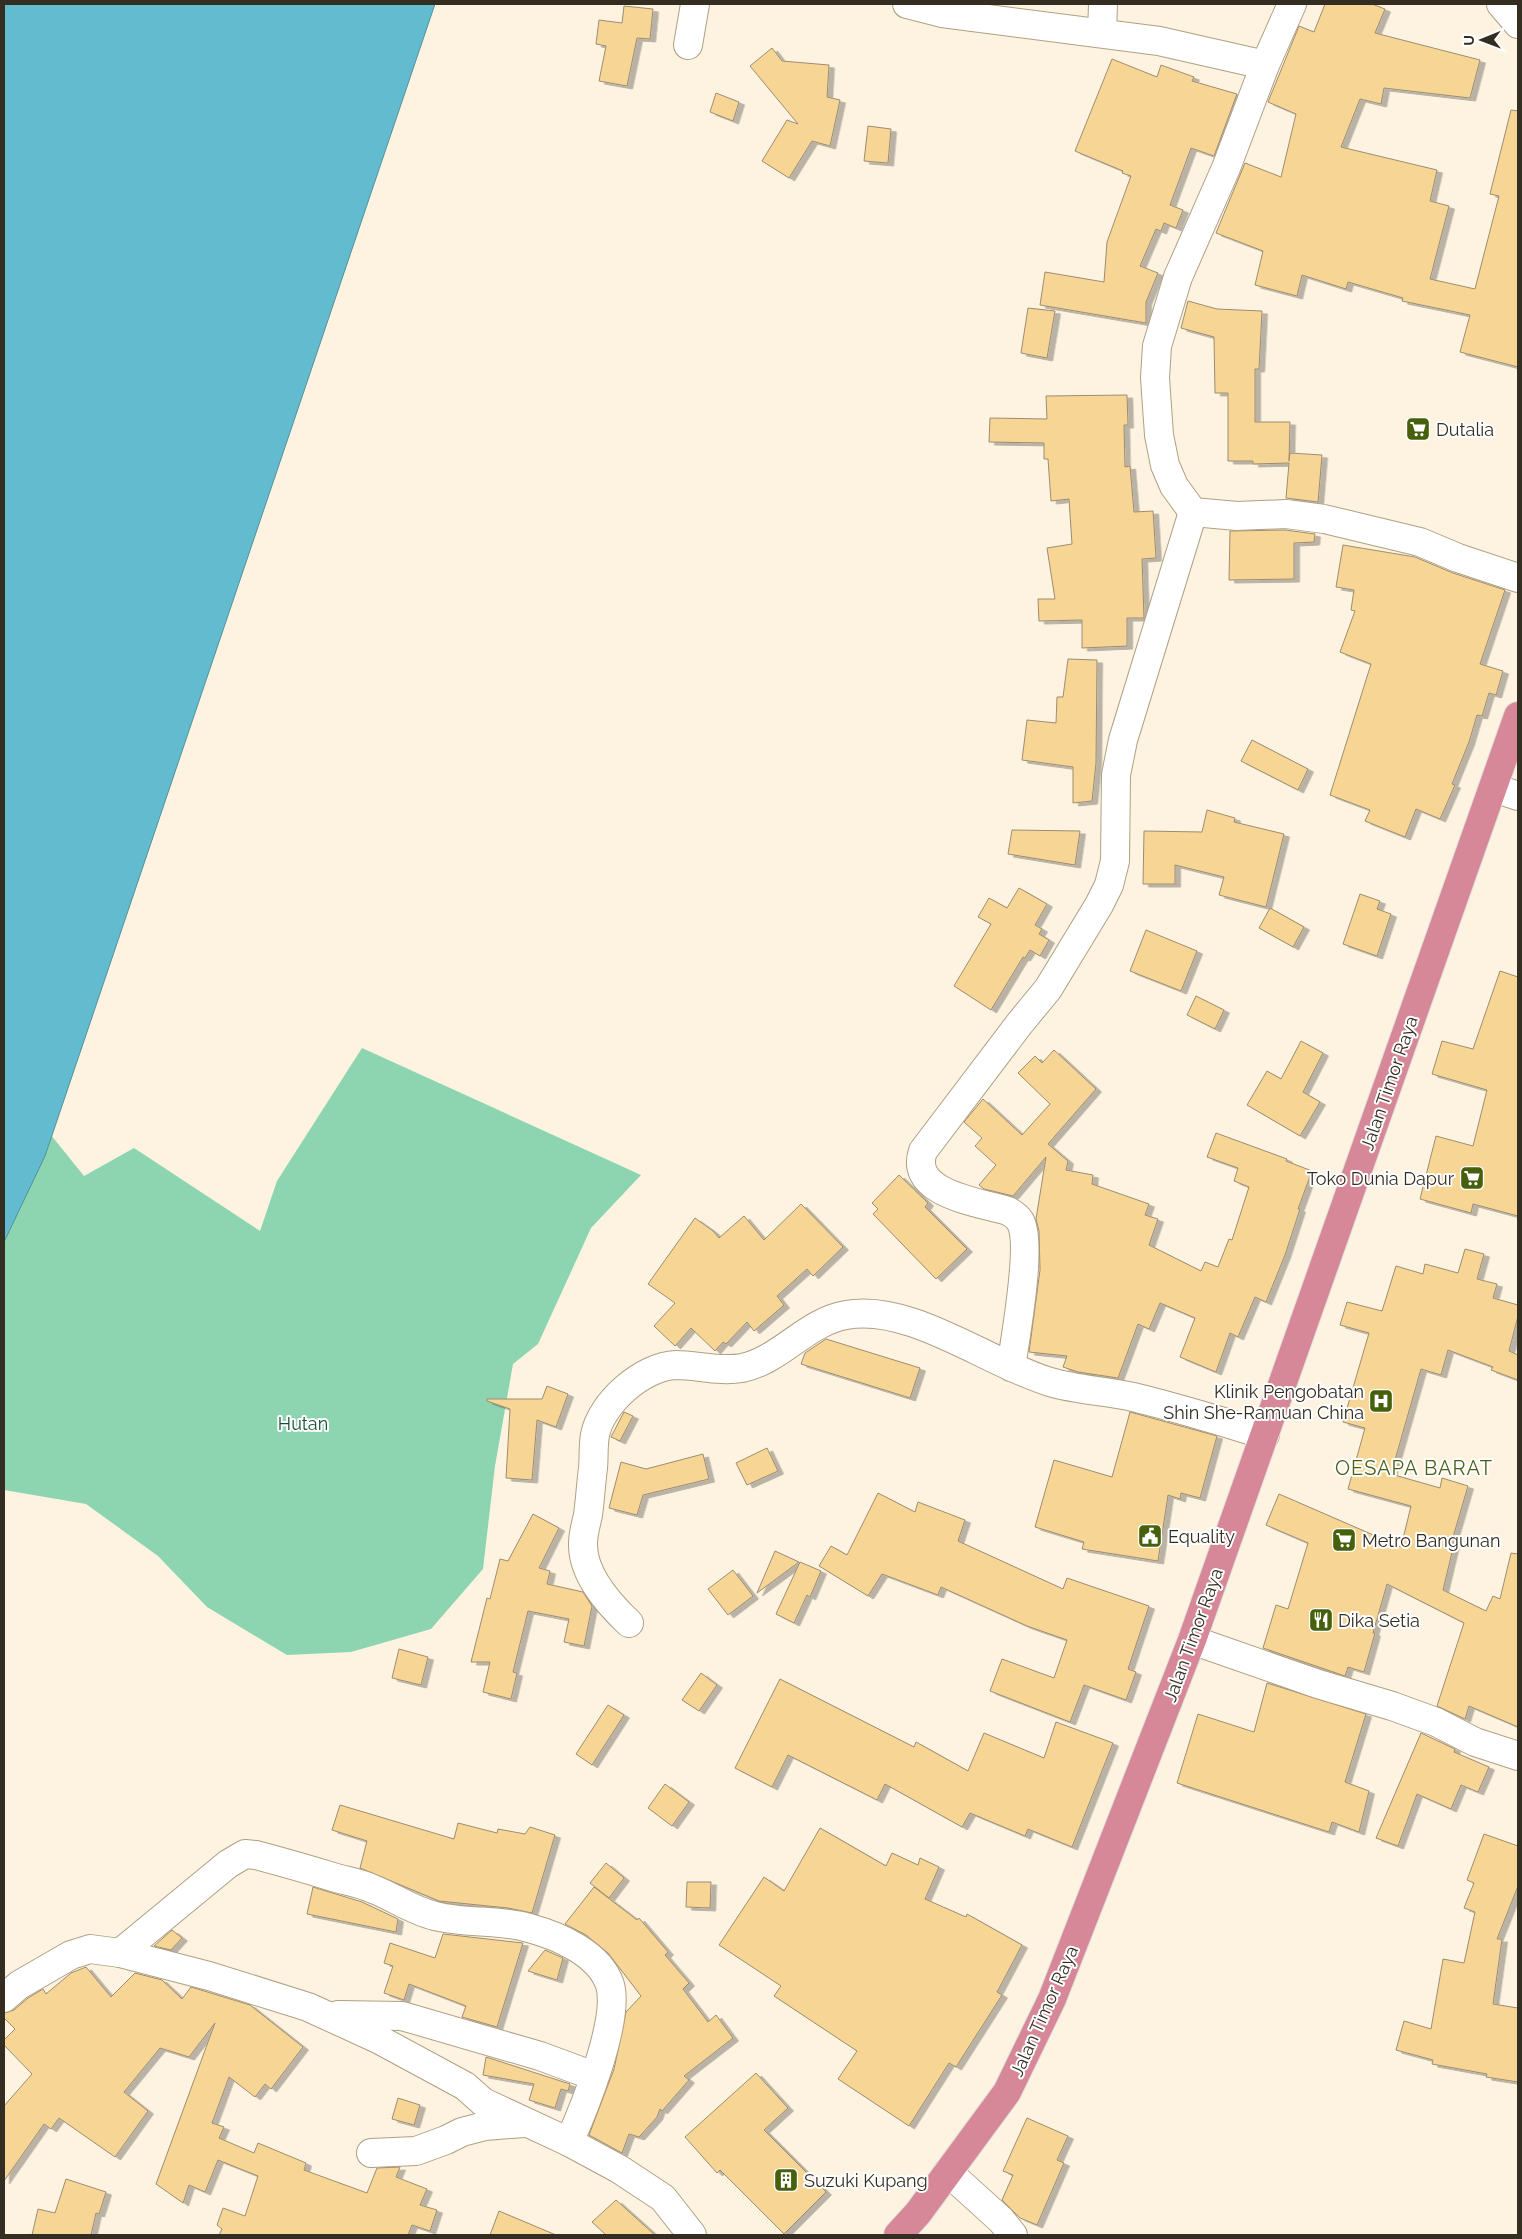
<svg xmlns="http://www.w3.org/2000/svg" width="1522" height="2239" font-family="Raleway,sans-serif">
<defs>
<filter id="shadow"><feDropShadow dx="5.5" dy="3" stdDeviation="0" flood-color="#0004"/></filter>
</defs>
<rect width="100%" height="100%" fill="#fdf3e0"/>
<!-- forest -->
<polygon fill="#8cd5b0" points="362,1048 641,1175 591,1228 538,1344 513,1364 495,1466 483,1569 431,1629 351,1652 287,1655 207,1607 158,1556 86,1504 4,1490 4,1100 17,1093 84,1176 134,1148 260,1231 277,1181"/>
<!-- water -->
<polygon fill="#62bbce" stroke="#54919a" points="4,4 435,4 45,1156 4,1242"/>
<!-- building -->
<g fill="#f7d595" stroke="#9c8d71" filter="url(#shadow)">
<polygon points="1325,4 1372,4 1385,9 1375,33 1480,60 1470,98 1384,88 1381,104 1360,99 1341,147 1437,170 1430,201 1449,206 1430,279 1475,289 1499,196 1490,194 1511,110 1518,111 1518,367 1460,352 1470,315 1402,301 1403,298 1348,282 1346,289 1302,275 1297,296 1255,285 1263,251 1216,233 1245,163 1281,177 1296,114 1268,102 1299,26 1314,32"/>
<polygon points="624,6 653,9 650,39 637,38 627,86 599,81 606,46 596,44 599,20 622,23"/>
<polygon points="772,48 782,61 829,65 827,97 840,100 830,146 812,141 789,178 762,161 787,120 798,124 750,66"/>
<polygon points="1112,59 1157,77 1161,65 1194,77 1192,81 1237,94 1214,156 1191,148 1170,205 1183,210 1176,228 1164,223 1161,231 1156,229 1140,266 1158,273 1146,302 1146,323 1040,305 1045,272 1104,282 1107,242 1131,176 1122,173 1123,171 1075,151"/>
<polygon points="716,93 739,102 733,121 710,112"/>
<polygon points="868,126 891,129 888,163 864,161"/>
<polygon points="1188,301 1217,309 1262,311 1259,369 1255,369 1255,422 1290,422 1289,461 1290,453 1322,455 1318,502 1286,498 1289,463 1253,464 1253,461 1228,461 1228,393 1215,393 1214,337 1181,328"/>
<polygon points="1028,308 1055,311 1047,358 1021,353"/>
<polygon points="1127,395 1128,425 1124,425 1125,467 1130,466 1134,512 1153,511 1156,558 1142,559 1144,618 1127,618 1127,646 1082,648 1082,620 1039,621 1038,599 1055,599 1047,548 1072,544 1069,499 1051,501 1048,459 1044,459 1044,443 989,442 990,418 1047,419 1046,396"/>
<polygon points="1285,530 1315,534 1314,542 1294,543 1294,579 1229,580 1230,531"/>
<polygon points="1343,545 1415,557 1453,573 1505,590 1480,664 1503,671 1496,695 1489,693 1482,716 1477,715 1469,742 1452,784 1455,785 1440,819 1416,809 1405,837 1365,821 1370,810 1330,795 1371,664 1340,652 1355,611 1351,610 1354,590 1336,587"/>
<polygon points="1068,659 1097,660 1096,763 1092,801 1073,803 1073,767 1022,760 1027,720 1056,723 1057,697 1063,697"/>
<polygon points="1252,740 1308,769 1298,790 1241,761"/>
<polygon points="1207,810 1235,818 1234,822 1284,834 1266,907 1219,895 1224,877 1175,865 1175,884 1143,884 1144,831 1202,832"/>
<polygon points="1012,830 1080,831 1075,865 1008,854"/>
<polygon points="1019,888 1047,904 1035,925 1042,929 1039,934 1049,940 1040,956 1030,950 1025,958 1023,957 991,1010 954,986 991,924 978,917 989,898 1007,908"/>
<polygon points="1360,894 1380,901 1377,909 1391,914 1377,956 1343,944"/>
<polygon points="1270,908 1304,927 1293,947 1259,928"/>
<polygon points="1146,930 1197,951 1181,991 1130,971"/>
<polygon points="1500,971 1518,977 1518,1216 1473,1204 1471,1213 1420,1199 1436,1136 1473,1146 1487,1090 1432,1074 1442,1041 1473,1049"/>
<polygon points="1196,996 1224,1010 1215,1029 1187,1015"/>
<polygon points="1301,1041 1323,1053 1303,1092 1320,1102 1300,1136 1247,1105 1267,1071 1281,1079"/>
<polygon points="1054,1050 1096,1089 1048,1144 1068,1161 1066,1170 1093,1175 1092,1184 1149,1204 1145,1215 1158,1219 1149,1245 1201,1271 1205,1262 1218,1267 1229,1239 1232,1240 1249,1187 1234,1181 1238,1168 1207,1157 1216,1133 1287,1159 1286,1161 1312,1171 1298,1209 1300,1209 1285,1255 1266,1302 1255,1297 1238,1337 1230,1333 1216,1372 1180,1357 1195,1318 1160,1303 1149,1329 1138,1324 1118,1378 1078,1372 1063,1367 1067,1356 1029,1352 1040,1270 1039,1231 1036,1219 1046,1157 1013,1196 984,1189 979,1185 996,1165 975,1146 982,1138 964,1122 983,1099 1022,1135 1050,1104 1018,1073 1035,1056 1042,1063"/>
<polygon points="899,1175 928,1203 925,1207 967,1249 936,1279 873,1214 878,1209 872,1203"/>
<polygon points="801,1204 843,1247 813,1276 807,1269 777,1296 784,1305 754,1331 747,1322 726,1344 723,1342 715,1351 691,1328 675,1346 654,1326 675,1303 648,1284 695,1218 713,1231 719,1238 744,1216 764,1240"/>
<polygon points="1465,1249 1484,1254 1477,1279 1497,1284 1493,1298 1518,1305 1518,1316 1509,1351 1518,1355 1518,1380 1491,1370 1493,1367 1448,1350 1441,1375 1421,1369 1391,1474 1440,1488 1442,1478 1468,1486 1451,1544 1454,1544 1443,1590 1486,1611 1493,1596 1500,1599 1511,1553 1518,1554 1518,1727 1469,1706 1465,1719 1437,1706 1464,1623 1387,1584 1373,1633 1375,1633 1364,1672 1348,1667 1345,1676 1263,1648 1276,1605 1288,1609 1308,1543 1266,1525 1279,1494 1401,1547 1411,1506 1348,1489 1365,1428 1343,1422 1369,1333 1340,1325 1347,1302 1382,1311 1396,1266 1423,1274 1425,1264 1458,1273"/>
<polygon points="826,1339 920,1368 910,1398 801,1364 805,1353"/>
<polygon points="547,1386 568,1394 556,1427 537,1420 532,1480 506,1478 510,1409 487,1401 487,1399 542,1399"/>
<polygon points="624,1412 633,1416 620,1441 611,1437"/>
<polygon points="1130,1412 1217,1436 1200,1498 1181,1493 1180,1499 1168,1495 1158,1561 1082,1549 1084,1542 1035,1527 1054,1460 1112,1477"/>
<polygon points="767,1448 778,1471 747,1485 736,1463"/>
<polygon points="703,1454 709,1479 643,1495 637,1515 609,1508 621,1462 646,1469"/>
<polygon points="878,1493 915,1512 918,1502 965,1520 958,1541 1063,1589 1067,1578 1149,1606 1128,1669 1136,1672 1126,1700 1084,1685 1070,1722 990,1691 1002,1659 1054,1678 1067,1640 1027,1626 941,1587 938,1595 882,1574 868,1596 819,1566 831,1546 847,1555"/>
<polygon points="533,1514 559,1528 539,1568 550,1571 547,1584 583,1592 592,1606 584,1646 564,1642 569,1619 528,1611 513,1672 517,1673 511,1699 483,1692 490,1662 471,1662 487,1598 490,1599 500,1559 508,1561"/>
<polygon points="775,1551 799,1562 757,1593"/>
<polygon points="800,1562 821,1571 810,1597 807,1595 794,1623 776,1614"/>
<polygon points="733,1570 753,1596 728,1615 708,1589"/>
<polygon points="399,1649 428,1657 421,1685 392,1678"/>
<polygon points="701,1673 717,1685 699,1711 682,1700"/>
<polygon points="780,1679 914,1747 916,1742 968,1771 984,1733 1044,1758 1056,1722 1113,1743 1072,1847 1028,1829 1025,1836 970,1813 962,1827 885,1784 877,1800 788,1755 772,1787 735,1768"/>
<polygon points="1267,1683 1366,1714 1345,1782 1369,1791 1359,1832 1332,1822 1329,1832 1177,1783 1198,1714 1254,1732"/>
<polygon points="608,1705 624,1715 592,1765 576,1754"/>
<polygon points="1421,1733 1455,1749 1454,1752 1489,1767 1478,1792 1461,1785 1451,1809 1417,1794 1398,1846 1376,1838"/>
<polygon points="665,1784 689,1802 672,1826 648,1808"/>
<polygon points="340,1805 454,1839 458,1823 497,1833 498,1829 525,1834 530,1827 555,1835 532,1913 508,1908 439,1901 360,1868 367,1841 332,1830"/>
<polygon points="820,1828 886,1866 892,1853 918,1865 920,1858 939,1867 925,1899 966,1917 967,1914 1022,1945 997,1992 1002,1995 956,2067 949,2063 909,2126 838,2079 857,2051 774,1996 781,1986 719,1945 764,1877 784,1891"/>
<polygon points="1484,1834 1518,1846 1518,1886 1497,1939 1502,1939 1493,2004 1518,2008 1518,2082 1486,2077 1487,2074 1432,2064 1433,2060 1396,2050 1404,2021 1431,2029 1443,1959 1464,1963 1475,1912 1464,1908 1474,1883 1467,1880"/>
<polygon points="606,1863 624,1878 609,1898 590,1883"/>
<polygon points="687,1882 711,1882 710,1908 686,1907"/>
<polygon points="313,1887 362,1902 398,1919 396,1932 307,1914"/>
<polygon points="594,1887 637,1920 639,1918 668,1952 665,1955 689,1983 683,1989 708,2022 716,2015 733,2038 684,2076 689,2080 662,2111 660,2109 657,2117 639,2137 629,2134 622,2153 589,2135 614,2069 626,2012 641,1996 608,1953 586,1935 565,1924"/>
<polygon points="172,1930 182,1938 171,1950 154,1946"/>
<polygon points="443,1934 523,1943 497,2027 462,2017 466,2006 409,1984 404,2000 384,1993 393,1966 384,1963 390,1943 435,1958"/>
<polygon points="545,1950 563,1958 557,1980 528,1971"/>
<polygon points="86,1967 111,1997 135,1973 162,1980 182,1999 191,1987 250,2005 303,2047 271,2089 265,2084 255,2097 229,2077 212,2123 224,2127 219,2138 254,2153 258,2143 306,2163 304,2170 367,2193 377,2168 400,2167 396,2177 427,2189 420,2205 437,2210 430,2231 412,2225 408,2235 219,2235 222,2229 217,2225 223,2208 245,2216 258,2176 218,2160 205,2192 189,2185 183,2203 156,2184 215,2023 189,2057 160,2048 124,2092 148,2111 115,2157 59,2118 51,2129 44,2124 4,2181 4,2106 32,2074 4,2045 4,2040 15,2029 4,2018 4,2013 14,2010 28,1998 43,1989 46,1994 71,1973"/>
<polygon points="486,2057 570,2084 568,2091 561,2089 555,2108 529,2100 534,2084 483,2075"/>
<polygon points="756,2073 788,2108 764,2130 826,2192 784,2234 720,2170 717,2173 685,2137"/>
<polygon points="398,2098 420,2105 414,2125 392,2119"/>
<polygon points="1027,2118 1068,2136 1057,2160 1064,2163 1037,2225 1020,2218 1002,2200 1013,2175 1003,2171"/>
<polygon points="66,2179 106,2192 99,2214 96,2213 91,2235 32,2235 38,2209 55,2213"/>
<polygon points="616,2200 655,2235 606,2235 592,2222"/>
<polygon points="499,2211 556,2235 490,2235"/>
</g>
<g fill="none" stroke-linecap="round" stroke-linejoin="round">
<defs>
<g id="minor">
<polyline points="907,4 942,13 1159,41 1265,65"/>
<polyline points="1292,4 1265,65 1226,168 1178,277 1157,346 1155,378 1159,435 1165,465 1174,486 1193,512 1237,516 1286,514 1324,519 1420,542 1458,558 1518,578"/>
<polyline points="1501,4 1518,24"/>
<polyline points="1102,33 1103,4"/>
<polyline points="688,45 695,4"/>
<polyline points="1494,788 1518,796"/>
<path d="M1011,1367C1015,1340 1033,1242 1020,1221C1017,1216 1013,1214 1008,1211C979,1202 908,1194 923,1151L1020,1023L1048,989L1099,905L1109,885L1115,861L1116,775L1123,740L1193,512"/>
<path d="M629,1623C608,1603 582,1574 583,1543C583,1534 586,1524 588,1515C590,1500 591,1484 593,1468C594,1458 593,1446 595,1435C601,1403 643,1366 676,1365C697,1365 720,1372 742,1368C781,1360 806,1322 846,1315C911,1303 989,1364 1050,1382C1077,1390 1106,1391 1133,1397C1178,1408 1221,1421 1265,1435"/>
<polyline points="1192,1640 1318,1684 1392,1706 1436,1722 1475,1742 1518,1756"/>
<path d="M120,1953L228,1864L245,1854L256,1855C282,1862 307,1869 333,1877C346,1881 360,1883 373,1889C394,1897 413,1911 435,1916C466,1924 498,1919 529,1928C559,1936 600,1954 610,1985C620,2020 584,2109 569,2142"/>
<polyline points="4,1998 19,1985 71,1955 90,1949 120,1953 209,1976 308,2007 378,2039 465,2086 483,2102 569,2142 619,2169 663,2198 692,2235"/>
<polyline points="338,2015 402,2016 540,2056 594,2076"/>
<polyline points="371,2153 416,2151 446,2140 462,2132 485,2126 524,2123"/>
<polyline points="948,2172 1001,2220 1013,2235"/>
</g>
<polyline id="trunk" points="898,2235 918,2213 1007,2092 1052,1999 1192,1640 1518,716"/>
</defs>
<!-- minor casing -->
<use href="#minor" stroke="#afa083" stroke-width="30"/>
<!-- trunk casing -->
<use href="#trunk" stroke="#dfdedc" stroke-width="30"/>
<!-- minor -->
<use href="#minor" stroke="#fff" stroke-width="28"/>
<!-- trunk -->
<use href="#trunk" stroke="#d78898" stroke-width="28"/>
</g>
<!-- icons -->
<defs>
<symbol id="supermarket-square" viewBox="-11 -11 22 22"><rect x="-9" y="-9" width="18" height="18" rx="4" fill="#47600c" stroke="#fff"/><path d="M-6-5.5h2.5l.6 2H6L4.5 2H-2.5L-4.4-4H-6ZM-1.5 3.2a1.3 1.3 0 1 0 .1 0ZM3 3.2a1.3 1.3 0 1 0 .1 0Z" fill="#fff"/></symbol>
<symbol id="hospital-square" viewBox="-11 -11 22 22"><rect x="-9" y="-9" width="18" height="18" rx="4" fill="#47600c" stroke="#fff"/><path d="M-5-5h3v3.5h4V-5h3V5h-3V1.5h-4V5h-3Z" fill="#fff"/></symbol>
<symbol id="civic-square" viewBox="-11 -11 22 22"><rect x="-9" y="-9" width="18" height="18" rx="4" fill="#47600c" stroke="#fff"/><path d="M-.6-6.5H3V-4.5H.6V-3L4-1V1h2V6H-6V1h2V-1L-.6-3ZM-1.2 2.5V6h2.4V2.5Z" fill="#fff"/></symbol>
<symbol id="restaurant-square" viewBox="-11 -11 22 22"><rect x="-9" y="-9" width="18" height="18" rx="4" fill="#47600c" stroke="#fff"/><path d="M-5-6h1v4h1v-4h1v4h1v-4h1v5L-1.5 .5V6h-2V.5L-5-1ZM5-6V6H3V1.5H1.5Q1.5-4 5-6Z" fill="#fff"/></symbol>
<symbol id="building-square" viewBox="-11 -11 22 22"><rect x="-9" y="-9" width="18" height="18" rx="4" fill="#47600c" stroke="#fff"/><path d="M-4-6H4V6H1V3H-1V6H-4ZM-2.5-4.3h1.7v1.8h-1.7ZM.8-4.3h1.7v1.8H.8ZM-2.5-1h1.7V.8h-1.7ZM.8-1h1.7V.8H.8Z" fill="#fff"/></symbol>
</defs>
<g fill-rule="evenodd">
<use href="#supermarket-square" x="1404" y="415" width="28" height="28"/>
<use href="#supermarket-square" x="1458" y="1164" width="28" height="28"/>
<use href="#hospital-square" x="1367" y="1387" width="28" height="28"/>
<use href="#civic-square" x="1136" y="1522" width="28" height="28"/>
<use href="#supermarket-square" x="1330" y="1526" width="28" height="28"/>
<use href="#restaurant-square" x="1307" y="1606" width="28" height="28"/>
<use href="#building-square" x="772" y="2166" width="28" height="28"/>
</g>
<g text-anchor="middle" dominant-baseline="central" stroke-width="4" stroke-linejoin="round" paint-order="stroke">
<!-- poi labels -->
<g font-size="18" fill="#342e22" stroke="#fff" text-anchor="start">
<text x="1436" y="429">Dutalia</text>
<text x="1454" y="1178" text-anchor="end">Toko Dunia Dapur</text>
<text x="1364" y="1391" text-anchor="end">Klinik Pengobatan<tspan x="1364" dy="21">Shin She-Ramuan China</tspan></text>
<text x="1168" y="1536">Equality</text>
<text x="1362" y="1540">Metro Bangunan</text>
<text x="1338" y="1620">Dika Setia</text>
<text x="804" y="2180">Suzuki Kupang</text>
</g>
<!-- street labels -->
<g font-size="18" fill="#342e22" stroke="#fff">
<text transform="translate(1389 1083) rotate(-71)">Jalan Timor Raya</text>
<text transform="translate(1193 1635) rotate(-70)">Jalan Timor Raya</text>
<text transform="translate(1044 2011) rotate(-66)">Jalan Timor Raya</text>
</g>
<!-- park labels -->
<g font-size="18" fill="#154f37" stroke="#fff">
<text x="303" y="1423">Hutan</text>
</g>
<!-- quarter labels -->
<g font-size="20" letter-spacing="1" fill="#4a611a" stroke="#fff">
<text x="1414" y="1468">OESAPA BARAT</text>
</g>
</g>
<!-- border -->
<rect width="1522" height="2239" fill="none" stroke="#342e22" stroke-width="10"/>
<!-- north arrow -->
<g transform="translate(1482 40) rotate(269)" stroke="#ffffff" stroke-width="4" paint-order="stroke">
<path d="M0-4L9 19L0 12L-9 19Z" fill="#342e22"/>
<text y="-8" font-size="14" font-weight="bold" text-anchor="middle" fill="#342e22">U</text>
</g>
</svg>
